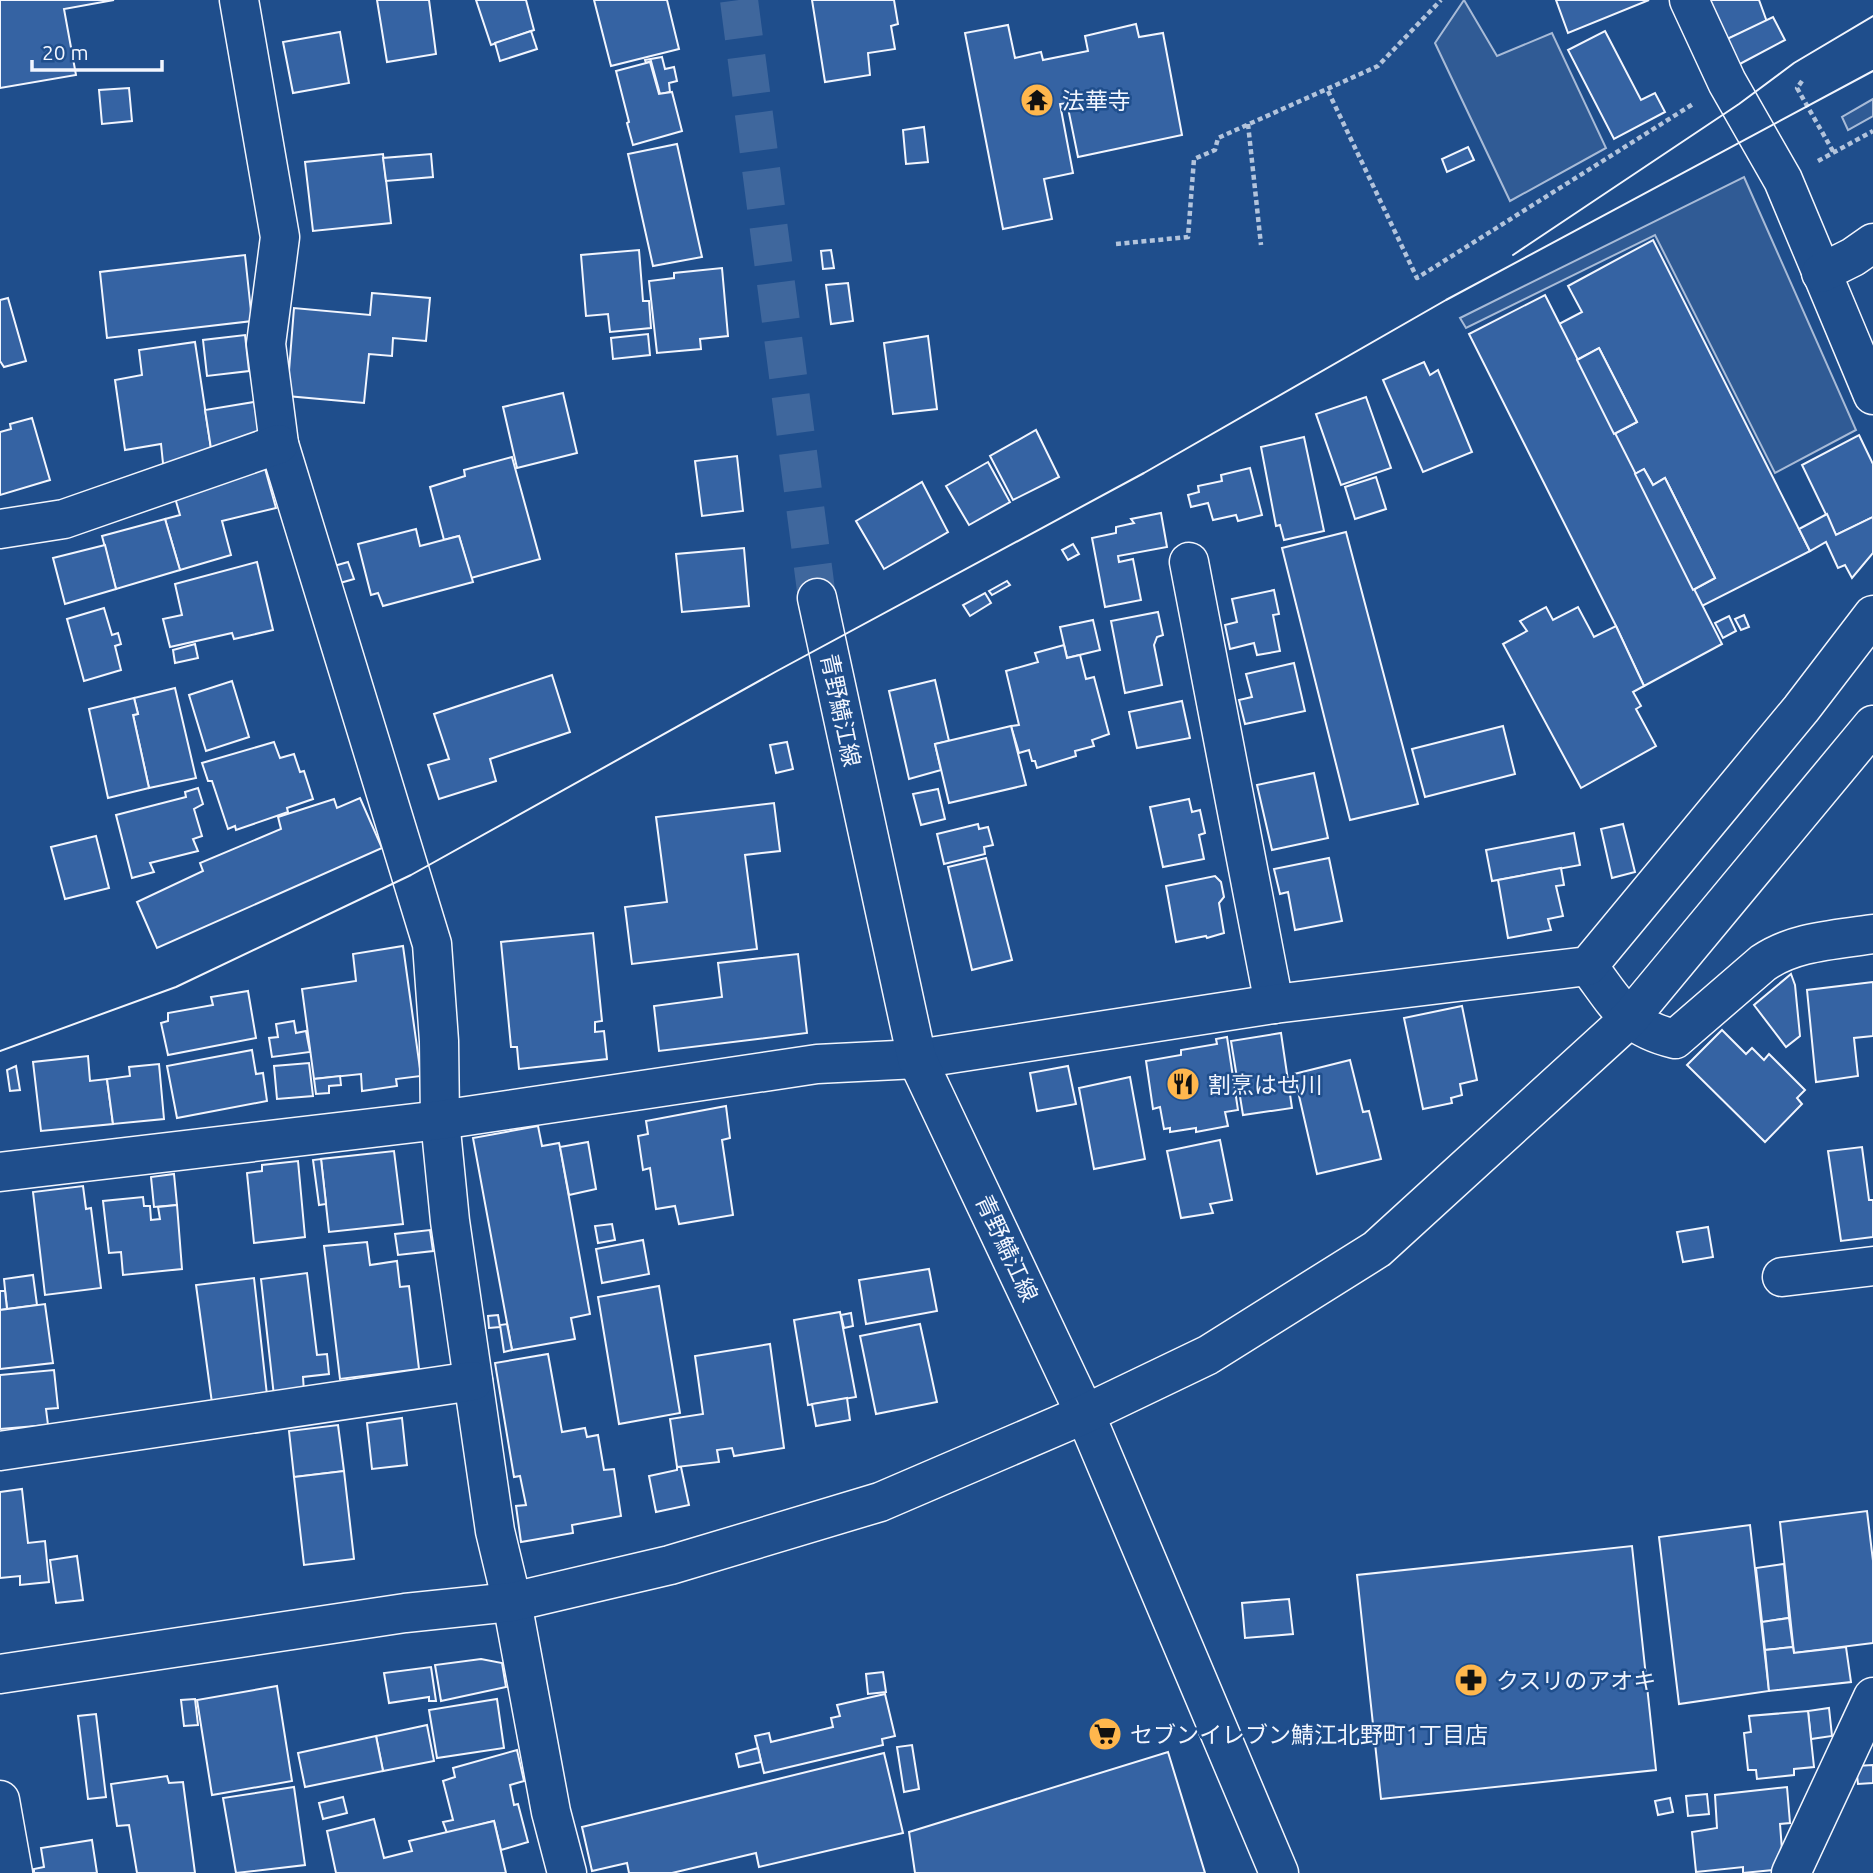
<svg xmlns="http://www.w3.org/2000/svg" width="1873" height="1873" font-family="Ubuntu,'Noto Sans JP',sans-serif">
<rect width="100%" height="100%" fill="#1f4e8c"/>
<!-- built -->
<g fill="#305b95" stroke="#a8bbd7" stroke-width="2">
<polygon points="1464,0 1497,56 1552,33 1606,148 1510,201 1435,43"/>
<polygon points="1873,99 1873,116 1848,130 1842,117"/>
<polygon points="1744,177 1856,430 1775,473 1655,235 1466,328 1460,318"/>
</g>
<!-- building -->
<g fill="#3563a3" stroke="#f2f6ff" stroke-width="2">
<polygon points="0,0 114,0 64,9 76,75 0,88"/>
<polygon points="377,0 429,0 436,54 387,62"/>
<polygon points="476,0 526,0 534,30 491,45"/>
<polygon points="594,0 667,0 679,49 611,66"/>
<polygon points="812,0 894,0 898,24 891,26 895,49 868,53 870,75 825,82"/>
<polygon points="1556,0 1649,0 1568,33"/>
<polygon points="1708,0 1759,0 1767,22 1725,40"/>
<polygon points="1773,17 1785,40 1736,66 1725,40"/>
<polygon points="1136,24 1139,37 1163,33 1182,135 1078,157 1067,103 1060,104 1073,173 1044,179 1052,219 1003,229 965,33 1008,25 1015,58 1041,52 1043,60 1088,51 1085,36"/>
<polygon points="531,31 537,49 500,61 495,43"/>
<polygon points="1605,31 1641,100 1655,93 1665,112 1614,139 1568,50"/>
<polygon points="340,32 349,83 293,93 283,42"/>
<polygon points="662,57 665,69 674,67 677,81 669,83 670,92 660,94 651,61 646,63 645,60"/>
<polygon points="650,62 659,94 672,92 682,131 633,145 627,123 629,122 616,71"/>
<polygon points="129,88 132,121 102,124 99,90"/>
<polygon points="924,127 928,162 906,164 903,130"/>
<polygon points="677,144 702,257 653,266 628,154"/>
<polygon points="1468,147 1474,160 1447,172 1442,159"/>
<polygon points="383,154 391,223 313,231 305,162"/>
<polygon points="431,154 433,177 386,181 383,158"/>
<polygon points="1653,240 1810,551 1702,606 1693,590 1715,578 1665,478 1653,485 1644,469 1635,474 1614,434 1637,422 1599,348 1577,360 1559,324 1582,312 1568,286"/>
<polygon points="639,250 643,301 649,301 651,328 610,332 608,314 586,316 581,255"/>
<polygon points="831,250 834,268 823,269 821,251"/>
<polygon points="245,255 252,321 107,338 100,272"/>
<polygon points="722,268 728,336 700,339 701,349 657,353 649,281 674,278 674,273"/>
<polygon points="848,283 853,321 831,324 826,285"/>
<polygon points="372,293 430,298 426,341 393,338 392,356 369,354 364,403 287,396 294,308 370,315"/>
<polygon points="1545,295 1722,644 1644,686 1616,626 1469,334"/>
<polygon points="8,298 26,361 4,367 0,361 0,300"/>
<polygon points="648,334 650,355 613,359 611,338"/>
<polygon points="245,335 249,371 207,376 203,340"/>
<polygon points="928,336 937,409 893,414 884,343"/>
<polygon points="195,342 212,455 164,473 161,444 125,450 115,380 142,375 139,350"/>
<polygon points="1599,348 1637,422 1614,434 1577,360"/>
<polygon points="1424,362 1430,375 1438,370 1472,452 1423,472 1383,380"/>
<polygon points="563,393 577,453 517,468 503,407"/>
<polygon points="1366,397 1391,468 1341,485 1316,414"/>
<polygon points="254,402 260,437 212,455 205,410"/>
<polygon points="32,418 50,480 0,495 0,432 11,429 10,424"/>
<polygon points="1036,430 1059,477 1013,500 990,456"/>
<polygon points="1859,435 1873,464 1873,517 1836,535 1802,465"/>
<polygon points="1304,437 1324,531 1284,540 1280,525 1276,526 1261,447"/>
<polygon points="737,456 743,511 702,516 695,461"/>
<polygon points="512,457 540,559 471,578 459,536 444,540 430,487 465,476 464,470"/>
<polygon points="988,462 1010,502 969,525 946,486"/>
<polygon points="264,465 276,508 222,521 231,555 180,570 165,519 180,515 173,491"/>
<polygon points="1250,468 1262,515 1238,521 1236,515 1213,520 1208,503 1191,507 1188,495 1199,492 1198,486 1222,481 1221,475"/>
<polygon points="1644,469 1653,485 1665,478 1715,578 1693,590 1635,474"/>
<polygon points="1376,477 1386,509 1355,519 1345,487"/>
<polygon points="922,482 948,532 884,569 856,521"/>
<polygon points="1161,513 1167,547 1118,556 1119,562 1133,559 1141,600 1105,607 1092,538 1116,533 1116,527 1134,523 1131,519"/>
<polygon points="1827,514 1836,535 1873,517 1873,553 1852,578 1845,565 1838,568 1826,542 1810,551 1799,529"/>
<polygon points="165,519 180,570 116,589 102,536"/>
<polygon points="416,529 420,546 459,536 473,582 383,606 378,593 371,595 358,544"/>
<polygon points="1346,532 1418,804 1350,820 1282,548"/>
<polygon points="1073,544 1079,554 1068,560 1062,550"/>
<polygon points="105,545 116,589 65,604 53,558"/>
<polygon points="744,548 749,606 682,612 676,554"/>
<polygon points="257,562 273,630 234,639 232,633 170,647 163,619 182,615 175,584"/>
<polygon points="348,562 354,579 340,583 334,566"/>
<polygon points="1007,581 1010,585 992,595 989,591"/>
<polygon points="1274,590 1279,614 1273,615 1280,651 1257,655 1254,643 1230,649 1225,625 1237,622 1232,599"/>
<polygon points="985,593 991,603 970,616 963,605"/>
<polygon points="1546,607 1553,620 1578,607 1594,637 1616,626 1644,686 1633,692 1641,706 1636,709 1656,746 1581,788 1503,644 1527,631 1520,621"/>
<polygon points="104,608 112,635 118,633 121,644 115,646 121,670 84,681 67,619"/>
<polygon points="1158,612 1163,635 1157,637 1154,645 1162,685 1125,693 1111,621"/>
<polygon points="1744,615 1749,627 1741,630 1735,619"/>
<polygon points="1729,616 1736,631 1723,638 1715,623"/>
<polygon points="1093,620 1100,650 1067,658 1060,627"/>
<polygon points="195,644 198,658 175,663 173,650"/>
<polygon points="1064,645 1067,658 1080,655 1086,679 1094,677 1109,734 1092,740 1094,746 1075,751 1076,756 1037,768 1035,761 1032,761 1029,750 1019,753 1011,726 1019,725 1006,671 1038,662 1035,653"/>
<polygon points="1294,663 1305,711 1245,724 1239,700 1252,697 1246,674"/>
<polygon points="552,675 570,732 490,759 496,781 439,799 428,765 449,759 434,714"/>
<polygon points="935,680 949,741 935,744 941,770 909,779 889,691"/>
<polygon points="232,681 249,737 206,751 189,695"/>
<polygon points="175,688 196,778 149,788 133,715 138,714 134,698"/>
<polygon points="134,698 138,714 133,715 149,788 108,798 89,709"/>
<polygon points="1182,701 1190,738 1137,748 1129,712"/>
<polygon points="1011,726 1026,785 949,803 935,744"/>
<polygon points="1503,726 1515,774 1425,797 1412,749"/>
<polygon points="274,742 280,758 294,754 300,772 304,771 313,799 287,808 288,812 236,830 235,826 228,829 212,781 208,781 202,763"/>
<polygon points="787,742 793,769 776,773 770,745"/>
<polygon points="1314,773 1328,838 1272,850 1257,785"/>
<polygon points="198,788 203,804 194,809 202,836 193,839 198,851 150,863 154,872 132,878 116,815 186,797 185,792"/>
<polygon points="938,789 945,819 921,825 913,794"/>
<polygon points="360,798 382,848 157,948 137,902 203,871 200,863 281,829 278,817 334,799 337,808"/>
<polygon points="1189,799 1192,812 1200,810 1205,833 1199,835 1204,859 1163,867 1150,807"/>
<polygon points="774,803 780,851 745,855 757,949 632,964 625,907 667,902 656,817"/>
<polygon points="978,824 979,829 988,827 993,845 984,847 985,854 944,864 937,834"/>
<polygon points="1623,824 1635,872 1612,878 1601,829"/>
<polygon points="1574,833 1580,865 1492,881 1486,850"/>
<polygon points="96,836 109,888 65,899 51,847"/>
<polygon points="986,858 1012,960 972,970 948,867"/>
<polygon points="1329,858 1342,921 1295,930 1288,892 1280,894 1274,869"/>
<polygon points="1561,868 1564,885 1556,886 1563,916 1548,919 1551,930 1508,938 1498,880"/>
<polygon points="1215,876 1221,882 1224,897 1219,903 1224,933 1207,938 1206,936 1176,942 1166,886"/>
<polygon points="593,933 602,1021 595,1022 595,1032 604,1031 607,1059 519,1069 517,1047 511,1047 501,942"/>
<polygon points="403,946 421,1076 396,1079 397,1086 362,1091 361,1074 314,1079 302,989 356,981 353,954"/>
<polygon points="798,954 807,1033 659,1051 654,1006 722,997 718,963"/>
<polygon points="1791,974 1795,985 1800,1036 1786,1047 1754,1005"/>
<polygon points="1873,982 1873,1036 1854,1038 1858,1076 1816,1082 1807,990"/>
<polygon points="248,991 256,1038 168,1055 161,1023 168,1021 168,1013 213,1005 211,997"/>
<polygon points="1462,1006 1477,1080 1460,1084 1462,1095 1451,1098 1452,1103 1423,1109 1404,1018"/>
<polygon points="294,1021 296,1033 306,1031 310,1052 272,1057 269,1038 278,1037 276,1024"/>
<polygon points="1722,1030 1746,1054 1752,1048 1764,1060 1769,1054 1805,1090 1797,1098 1802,1104 1765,1142 1687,1065"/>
<polygon points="1281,1033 1292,1108 1243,1115 1231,1041"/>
<polygon points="1227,1037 1238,1110 1225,1112 1228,1126 1196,1132 1196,1128 1170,1132 1170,1128 1164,1129 1160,1107 1153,1109 1146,1061 1181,1055 1181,1050 1217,1044 1216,1039"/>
<polygon points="252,1050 256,1074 263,1073 267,1101 177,1118 167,1066"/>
<polygon points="88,1056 90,1081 107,1079 113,1124 41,1131 33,1062"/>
<polygon points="1350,1060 1363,1112 1369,1111 1381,1159 1317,1174 1294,1074"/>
<polygon points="309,1063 313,1096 277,1099 274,1066"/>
<polygon points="159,1064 164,1119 113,1124 107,1079 130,1076 129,1067"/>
<polygon points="16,1066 20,1090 10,1091 7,1070"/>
<polygon points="1068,1066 1076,1104 1037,1111 1030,1073"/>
<polygon points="340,1076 341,1085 329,1086 329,1093 316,1094 314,1079"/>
<polygon points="1130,1077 1145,1159 1094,1169 1079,1088"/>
<polygon points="726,1106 730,1138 722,1140 733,1215 679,1224 675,1206 656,1209 650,1168 643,1170 638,1136 648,1134 646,1121"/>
<polygon points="538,1126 542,1146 559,1143 560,1147 590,1314 571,1318 575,1339 512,1350 473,1138"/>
<polygon points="1220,1140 1232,1200 1210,1204 1213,1213 1181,1218 1167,1151"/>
<polygon points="588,1142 596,1189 569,1195 560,1147"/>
<polygon points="1862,1147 1869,1200 1873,1200 1873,1237 1841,1241 1828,1151"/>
<polygon points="394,1151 403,1224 329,1232 321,1159"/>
<polygon points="321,1159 326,1204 319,1205 313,1160"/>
<polygon points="298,1161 305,1237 254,1243 247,1173 262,1171 262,1165"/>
<polygon points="174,1174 177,1205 154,1207 151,1177"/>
<polygon points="83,1186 86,1209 91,1208 101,1288 45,1295 33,1192"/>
<polygon points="143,1197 144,1206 150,1206 151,1220 160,1219 158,1207 177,1205 182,1269 123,1275 121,1252 109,1253 103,1201"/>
<polygon points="612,1224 615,1240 598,1243 595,1226"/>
<polygon points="1708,1227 1713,1257 1683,1262 1677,1232"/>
<polygon points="430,1230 433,1251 398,1255 395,1234"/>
<polygon points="643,1240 649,1274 602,1283 596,1249"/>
<polygon points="367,1242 370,1265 397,1261 400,1287 409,1286 419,1369 340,1379 324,1246"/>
<polygon points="929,1269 937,1311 866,1324 859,1280"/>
<polygon points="307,1273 317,1355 327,1354 329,1374 303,1377 304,1392 274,1396 261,1279"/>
<polygon points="33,1275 37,1305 7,1309 4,1279"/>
<polygon points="254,1278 267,1395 212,1403 196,1285"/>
<polygon points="659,1286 680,1413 619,1424 598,1297"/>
<polygon points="0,1291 5,1291 7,1309 0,1310"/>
<polygon points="45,1304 53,1363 0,1369 0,1310"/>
<polygon points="840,1312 856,1397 808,1405 794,1320"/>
<polygon points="851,1313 853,1326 844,1328 841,1315"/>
<polygon points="498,1315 500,1327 489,1328 488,1316"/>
<polygon points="507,1324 512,1350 504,1352 500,1325"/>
<polygon points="920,1324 937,1402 876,1414 860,1336"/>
<polygon points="770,1344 784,1448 734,1456 732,1448 717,1450 719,1462 677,1467 670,1419 703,1414 695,1356"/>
<polygon points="548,1354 562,1432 585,1428 587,1437 598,1435 604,1470 614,1469 621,1516 572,1525 573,1533 521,1542 516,1506 526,1505 520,1476 514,1477 495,1363"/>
<polygon points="54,1370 58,1408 46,1409 48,1425 0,1429 0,1375"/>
<polygon points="847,1398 850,1420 816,1426 812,1404"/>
<polygon points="402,1418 407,1465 372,1469 367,1423"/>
<polygon points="338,1425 344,1471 294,1477 289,1431"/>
<polygon points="677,1467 681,1467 689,1505 656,1512 649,1476 677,1470"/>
<polygon points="344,1471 354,1559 304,1565 294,1477"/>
<polygon points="22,1489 28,1543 45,1541 49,1582 20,1585 20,1576 0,1578 0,1492"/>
<polygon points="1867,1511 1873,1561 1873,1643 1794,1653 1780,1522"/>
<polygon points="1750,1525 1769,1691 1679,1704 1659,1537"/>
<polygon points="1632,1546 1656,1770 1381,1799 1357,1575"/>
<polygon points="77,1556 83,1600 56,1603 50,1560"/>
<polygon points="1784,1564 1789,1618 1762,1622 1756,1568"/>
<polygon points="1289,1599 1293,1634 1245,1638 1242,1603"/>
<polygon points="1789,1618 1793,1647 1765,1650 1762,1622"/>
<polygon points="1793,1647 1794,1653 1846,1647 1851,1682 1769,1691 1765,1650"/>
<polygon points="481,1659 502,1663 506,1687 441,1701 435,1665"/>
<polygon points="431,1667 436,1701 429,1701 429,1697 389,1703 384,1673"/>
<polygon points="883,1672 886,1692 868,1694 866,1674"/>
<polygon points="277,1686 292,1781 212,1795 197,1700"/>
<polygon points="885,1694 895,1736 882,1739 883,1745 764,1773 755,1736 769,1733 771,1742 833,1727 831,1718 840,1716 837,1705"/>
<polygon points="195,1699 198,1725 184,1726 181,1700"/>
<polygon points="497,1699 504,1748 437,1758 429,1710"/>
<polygon points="1829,1708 1832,1736 1811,1739 1808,1711"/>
<polygon points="1808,1711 1814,1767 1794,1769 1794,1775 1757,1779 1756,1770 1748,1770 1744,1733 1751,1732 1749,1716"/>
<polygon points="96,1714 106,1797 88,1799 78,1716"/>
<polygon points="427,1725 434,1761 383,1771 376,1736"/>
<polygon points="376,1736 383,1771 305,1787 298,1753"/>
<polygon points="912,1745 919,1789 904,1792 897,1747"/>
<polygon points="758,1748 761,1762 739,1767 736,1754"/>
<polygon points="517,1750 524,1781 510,1785 514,1805 518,1804 528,1842 501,1850 494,1821 447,1833 443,1822 453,1820 443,1781 455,1777 453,1768"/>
<polygon points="1168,1752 1205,1873 915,1873 909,1832"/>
<polygon points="884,1753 903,1833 759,1867 756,1853 672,1873 629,1873 627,1863 592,1871 582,1827"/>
<polygon points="1873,1765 1873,1783 1858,1784 1856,1766"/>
<polygon points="167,1776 169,1783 183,1782 195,1873 137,1873 129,1825 117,1826 111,1784"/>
<polygon points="294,1787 305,1865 236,1873 223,1798"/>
<polygon points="1787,1787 1790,1823 1780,1824 1782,1850 1773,1870 1743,1873 1743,1867 1696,1872 1692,1832 1717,1828 1715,1795"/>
<polygon points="1707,1794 1709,1814 1688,1816 1686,1796"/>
<polygon points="343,1797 347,1813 323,1819 319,1803"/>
<polygon points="1670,1798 1673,1812 1658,1815 1655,1801"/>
<polygon points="374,1819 384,1858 412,1851 409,1841 494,1821 506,1873 336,1873 327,1831"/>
<polygon points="92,1840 97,1873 34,1873 34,1869 44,1867 41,1848"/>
</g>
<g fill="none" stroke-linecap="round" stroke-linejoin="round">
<!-- secondary-tunnel -->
<polyline stroke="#3f679d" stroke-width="38" stroke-dasharray="38 19" stroke-linecap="butt" points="739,0 817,598"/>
<defs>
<g id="street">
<polyline points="239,0 280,237 266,344 279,444 432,944 439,1041 440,1120 450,1221 495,1531 512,1602 551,1812 567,1873"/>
<polyline points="1689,0 1727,82 1783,180 1873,395"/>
<polyline points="1821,273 1853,257 1873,243"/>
<polyline points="0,529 64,519 279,444"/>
<polyline points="1189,562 1274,1004"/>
<path d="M1588,966C1617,1004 1625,1027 1675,1039L1763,963C1795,941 1835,940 1873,934"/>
<polyline points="0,1172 440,1120 817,1064 917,1059 1274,1004 1588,966 1801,709 1873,615"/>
<polyline points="1782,1277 1873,1266"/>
<polyline points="0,1451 473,1381"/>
<polyline points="0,1800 13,1873"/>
<polyline points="1791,1873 1873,1697"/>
</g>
<g id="secondary">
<polyline points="817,598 917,1059 1085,1414 1279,1873"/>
<polyline points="0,1674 405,1613 512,1602 670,1565 880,1502 1085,1414 1208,1355 1377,1249 1629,1019 1873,725"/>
</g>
</defs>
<!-- street casing -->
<use href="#street" stroke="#f2f6ff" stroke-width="41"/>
<!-- secondary casing -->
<use href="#secondary" stroke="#f2f6ff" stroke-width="41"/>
<!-- path -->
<g stroke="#b3c4dc" stroke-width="4.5" stroke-dasharray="5 3.5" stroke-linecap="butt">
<polyline points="1802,81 1797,88 1834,153"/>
<polyline points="1328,91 1417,278 1693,104"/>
<polyline points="1248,124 1261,245"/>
<polyline points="1818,161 1873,131"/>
<polyline points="1116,244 1188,237 1194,159 1215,150 1218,138 1378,66 1441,0"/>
</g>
<!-- street -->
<use href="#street" stroke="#1f4e8c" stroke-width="38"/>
<!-- secondary -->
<use href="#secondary" stroke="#1f4e8c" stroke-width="38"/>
<!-- tram -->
<g stroke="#f2f6ff" stroke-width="2">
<polyline points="1513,255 1739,104 1794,63 1873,16"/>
<polyline points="0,1051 176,987 411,875 777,671 1144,473 1446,300 1873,71"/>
</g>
</g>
<!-- icons -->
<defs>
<symbol id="temple-disc" viewBox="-11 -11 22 22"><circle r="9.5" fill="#ffb74d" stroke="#1f4e8c"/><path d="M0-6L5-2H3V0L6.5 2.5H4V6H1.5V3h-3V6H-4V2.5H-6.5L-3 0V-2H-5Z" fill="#111"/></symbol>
<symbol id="restaurant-disc" viewBox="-11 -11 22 22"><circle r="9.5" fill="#ffb74d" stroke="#1f4e8c"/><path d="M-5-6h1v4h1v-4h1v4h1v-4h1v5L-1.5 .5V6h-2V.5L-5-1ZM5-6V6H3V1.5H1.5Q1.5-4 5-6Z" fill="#111"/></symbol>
<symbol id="pharmacy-disc" viewBox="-11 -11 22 22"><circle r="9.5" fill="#ffb74d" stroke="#1f4e8c"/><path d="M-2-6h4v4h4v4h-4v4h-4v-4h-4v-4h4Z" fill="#111"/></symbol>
<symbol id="supermarket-disc" viewBox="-11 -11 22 22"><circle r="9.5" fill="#ffb74d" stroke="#1f4e8c"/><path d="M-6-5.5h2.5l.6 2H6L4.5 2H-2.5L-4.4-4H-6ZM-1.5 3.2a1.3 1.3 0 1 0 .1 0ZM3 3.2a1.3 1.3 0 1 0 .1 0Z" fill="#111"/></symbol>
</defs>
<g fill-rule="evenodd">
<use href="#temple-disc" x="1018" y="81" width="38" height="38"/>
<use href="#restaurant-disc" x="1164" y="1065" width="38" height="38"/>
<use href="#pharmacy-disc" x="1452" y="1661" width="38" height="38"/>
<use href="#supermarket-disc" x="1086" y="1715" width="38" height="38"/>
</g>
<g text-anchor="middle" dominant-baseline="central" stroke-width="5" stroke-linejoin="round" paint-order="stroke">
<!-- poi labels -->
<g font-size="23" fill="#f2f6ff" stroke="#1f4e8c" text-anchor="start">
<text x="1062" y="100">法華寺</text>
<text x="1208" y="1084">割烹はせ川</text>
<text x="1496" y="1680">クスリのアオキ</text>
<text x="1130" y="1734">セブンイレブン鯖江北野町1丁目店</text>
</g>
<!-- street labels -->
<g font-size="23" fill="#f2f6ff" stroke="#1f4e8c">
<text transform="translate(841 710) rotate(78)">青野鯖江線</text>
<text transform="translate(1007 1248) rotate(65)">青野鯖江線</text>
</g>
</g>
<!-- scale -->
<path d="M32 60v10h130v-10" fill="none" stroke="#f2f6ff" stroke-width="3.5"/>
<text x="42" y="60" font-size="21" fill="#f2f6ff" stroke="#1f4e8c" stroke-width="5" paint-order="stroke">20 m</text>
</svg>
